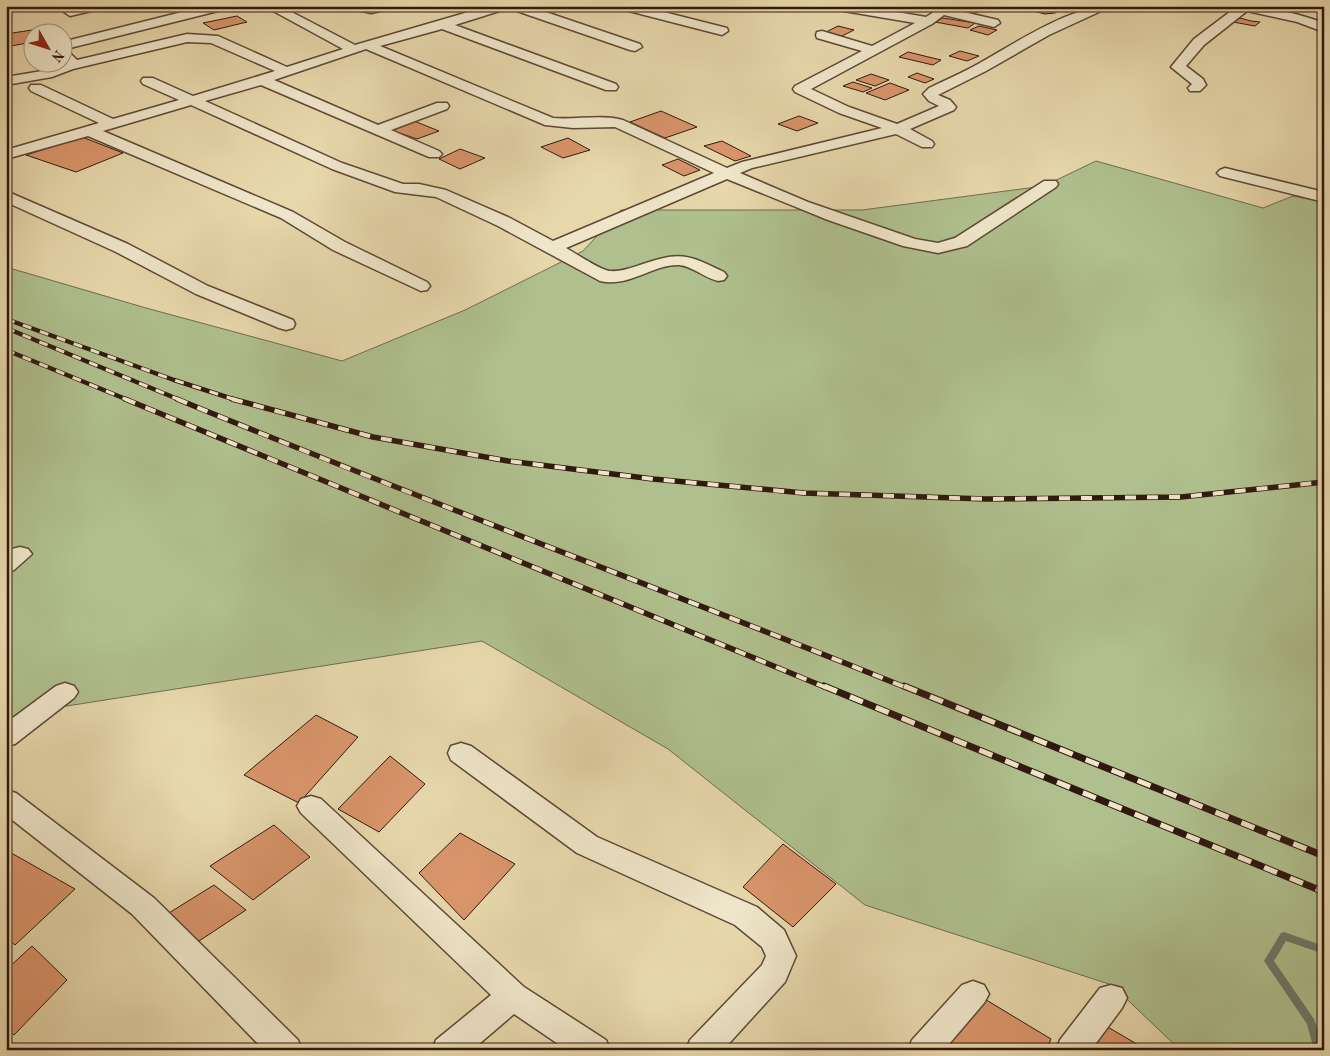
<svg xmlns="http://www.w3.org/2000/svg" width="1330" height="1056" font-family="'Old Standard TT',serif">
<rect width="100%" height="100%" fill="#e7d8ac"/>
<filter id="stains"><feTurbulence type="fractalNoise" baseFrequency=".004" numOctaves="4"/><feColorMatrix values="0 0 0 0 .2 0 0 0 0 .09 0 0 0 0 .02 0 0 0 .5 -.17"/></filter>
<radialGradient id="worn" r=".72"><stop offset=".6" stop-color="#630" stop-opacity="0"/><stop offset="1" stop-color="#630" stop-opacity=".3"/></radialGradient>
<!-- green -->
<polygon fill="#afc08e" stroke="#706c4e" points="1096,161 1263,208 1293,196 1324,202 1324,1050 1180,1050 1112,985 865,905 668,749 482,641 54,708 6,751 6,267 146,308 342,361 465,310 583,251 621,210 862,210 1044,186"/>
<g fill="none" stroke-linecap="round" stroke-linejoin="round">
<!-- stream -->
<polygon fill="#6e796a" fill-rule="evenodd" points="1284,932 1324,946 1324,954 1286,941 1274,961 1314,1019 1324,1050 1314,1050 1307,1024 1264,961 1281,933"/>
</g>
<!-- building -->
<g fill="#da956b" stroke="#31180f">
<polygon points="955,6 960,6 979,11 972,15 955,11 952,8"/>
<polygon points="964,6 994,6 995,7 984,11"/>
<polygon points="1029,6 1056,6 1053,9 1060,10 1055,13 1045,14 1024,9"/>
<polygon points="1183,6 1203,6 1195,12 1179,8"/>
<polygon points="237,16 247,22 214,30 203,23"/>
<polygon points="943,18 975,23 968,28 935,22"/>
<polygon points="1240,18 1251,21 1260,22 1255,26 1233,22"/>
<polygon points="838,26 854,30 842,36 826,32"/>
<polygon points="979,26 997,30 988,35 970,30"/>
<polygon points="45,28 45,32 32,32 32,42 6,47 6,34"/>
<polygon points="960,51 979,56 967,61 949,56"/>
<polygon points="908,52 941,60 933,65 899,57"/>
<polygon points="917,73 934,79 925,83 908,77"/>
<polygon points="871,74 889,80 875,86 856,80"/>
<polygon points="853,82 872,88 863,92 843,86"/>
<polygon points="890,83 909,90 885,100 866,93"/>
<polygon points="661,111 697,127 665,138 630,122"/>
<polygon points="799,116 818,123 797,131 778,124"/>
<polygon points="414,121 439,131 417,139 391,130"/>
<polygon points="82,137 123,153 76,172 26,155"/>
<polygon points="568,138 590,150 563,158 541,147"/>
<polygon points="722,141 751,156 735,161 704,146"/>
<polygon points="460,149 485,158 460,169 439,159"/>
<polygon points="678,159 700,170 684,176 662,165"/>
<polygon points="316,715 358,737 299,803 244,775"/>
<polygon points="390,756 425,784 379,832 338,809"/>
<polygon points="274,825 310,857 253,900 210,866"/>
<polygon points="460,833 515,864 464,920 419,873"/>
<polygon points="783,844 836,884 793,927 743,887"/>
<polygon points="6,850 75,889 15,945 6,938"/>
<polygon points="214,885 246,910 199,941 164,916"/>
<polygon points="32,946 67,980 14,1035 6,1028 6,970"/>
<polygon points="983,998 1051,1039 1046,1050 958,1050 941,1039"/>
<polygon points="1106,1026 1147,1050 1091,1050"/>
</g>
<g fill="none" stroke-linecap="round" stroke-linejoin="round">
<defs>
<g id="minor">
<polygon points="79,6 102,6 100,9 70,16 64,12 66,9"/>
<path d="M206,6H228L226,9L70,48L68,51L77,60L187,34L218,36L287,67L343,49L264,6H280L355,45L489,6H508L506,9L455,25L616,84L618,87L616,90H606L442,29L380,46L553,118C576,120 601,114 623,120L727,168L742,162L882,128L839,113L795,92L793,89L795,86L862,51L817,38L816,35L817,32L822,31L872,46L915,23L838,10L832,6H862L926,17L942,7L998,20L1000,23L994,27L944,15L932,24L811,89L849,107L897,124L939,106L929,101L923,94L929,88C945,80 962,73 978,64C1016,43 1069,6 1112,6L1049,35L986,71L938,95L950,100L956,107L954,110L910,129L932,141L934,144L932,147H922L896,134L752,168L740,173L808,202L915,239L938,243L955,238L1044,181H1056L1058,184L1056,187L967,246L938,253L903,246L828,220L727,179L566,248C575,253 602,271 610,271C620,272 631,268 640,265C680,251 687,254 724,272L727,276L724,280L718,281C705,278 692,266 679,265C653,264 629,288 600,281L498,226L436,197L395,192L332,169L191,105L103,131L293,212L345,242L427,282L430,286L427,290L421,291L333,250L281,218L88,136L6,159V150L99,123L31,91L29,88L31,85H41L113,119L179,100L143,84L141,81L143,78H153L193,96L275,71L211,43L187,42L73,69L52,77L6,85V77L48,70L63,64L65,62L62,59V42ZM366,49L545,125L573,128L615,127L714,173L553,241L510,218L446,190L419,184H403L342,163L205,101L261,85L429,157H439L442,154L439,151L391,130L447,109L449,106L447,103H437L378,125L274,80Z"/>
<polygon points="350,6 393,6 391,9 371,13 352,9"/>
<polygon points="509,6 528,6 640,44 642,47 635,51 630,50 511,9"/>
<polygon points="619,6 640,6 727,28 728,31 722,35 621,9"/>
<path d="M1234,6C1265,6 1295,12 1324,23V32L1297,22L1247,11L1204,45L1186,66L1203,79L1206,85L1200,91H1190L1188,88L1192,84L1171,67L1194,39L1235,8Z"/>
<polygon points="1225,168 1324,192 1324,202 1220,176 1217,173 1220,170"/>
<polygon points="6,191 128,244 208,286 293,320 295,324 293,328 286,330 279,328 196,294 116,252 6,202"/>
<polygon points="20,547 28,549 32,554 14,570 6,572 6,553 12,549"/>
<polygon points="65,683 74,686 78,692 74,698 15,744 6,746 6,723 56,686"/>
<polygon points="461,743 471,746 597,837 757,907 784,930 796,956 785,982 723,1050 686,1050 690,1040 762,965 766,956 762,947 735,925 577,853 451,760 448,753 451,746"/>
<polygon points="6,790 16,793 154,898 298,1040 302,1050 264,1050 132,914 6,815"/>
<polygon points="311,796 321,799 524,987 606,1040 610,1050 567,1050 514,1014 472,1050 432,1050 436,1040 491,995 301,813 297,806 301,799"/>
<polygon points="973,981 984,985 989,994 984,1003 944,1050 908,1050 912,1040 962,985"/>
<polygon points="1111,985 1122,988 1127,998 1122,1008 1091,1050 1056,1050 1060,1040 1100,988"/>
</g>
</defs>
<!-- minor casing -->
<use href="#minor" stroke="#5e4836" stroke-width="3"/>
<!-- minor -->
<use href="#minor" fill="#efe6c9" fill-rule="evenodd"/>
<defs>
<g id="rail-far2">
<polyline points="6,319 174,380 236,400"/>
<polyline points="6,328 180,400"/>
<polyline points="6,350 128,400"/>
</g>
<g id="rail-far1">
<polyline points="125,399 827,688"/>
<path d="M177,399C419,499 665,590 907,688"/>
<polyline points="232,399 373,437 508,461 653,479 804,493 986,499 1181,497 1324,482"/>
</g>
<g id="rail">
<polyline points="824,686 1324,892"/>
<polyline points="904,686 1324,856"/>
</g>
</defs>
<!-- rail-far2 casing -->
<use href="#rail-far2" stroke="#31180f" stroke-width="4.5"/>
<!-- rail-far1 casing -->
<use href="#rail-far1" stroke="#31180f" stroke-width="5.5"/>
<!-- rail casing -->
<use href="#rail" stroke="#31180f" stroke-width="7"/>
<!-- rail-far2 -->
<use href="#rail-far2" stroke="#efe6c9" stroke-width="3" stroke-dasharray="9" stroke-linecap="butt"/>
<!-- rail-far1 -->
<use href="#rail-far1" stroke="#efe6c9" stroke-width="4" stroke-dasharray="11" stroke-linecap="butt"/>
<!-- rail -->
<use href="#rail" stroke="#efe6c9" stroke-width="5" stroke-dasharray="14" stroke-linecap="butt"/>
</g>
<!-- margin -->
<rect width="1330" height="1056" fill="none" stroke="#e7d8ac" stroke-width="25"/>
<rect x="8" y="8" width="1315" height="1041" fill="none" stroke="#31180f" stroke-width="2.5"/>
<rect x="12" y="12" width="1305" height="1031" fill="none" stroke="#31180f"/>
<!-- north arrow -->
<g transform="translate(48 48) rotate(129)"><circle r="24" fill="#efe6c9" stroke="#a3947f"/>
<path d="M0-4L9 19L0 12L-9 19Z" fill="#8f2418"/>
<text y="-8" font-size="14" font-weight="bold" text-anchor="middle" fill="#31180f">N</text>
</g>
<rect width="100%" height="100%" filter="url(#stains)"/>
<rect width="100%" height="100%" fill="url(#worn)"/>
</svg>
